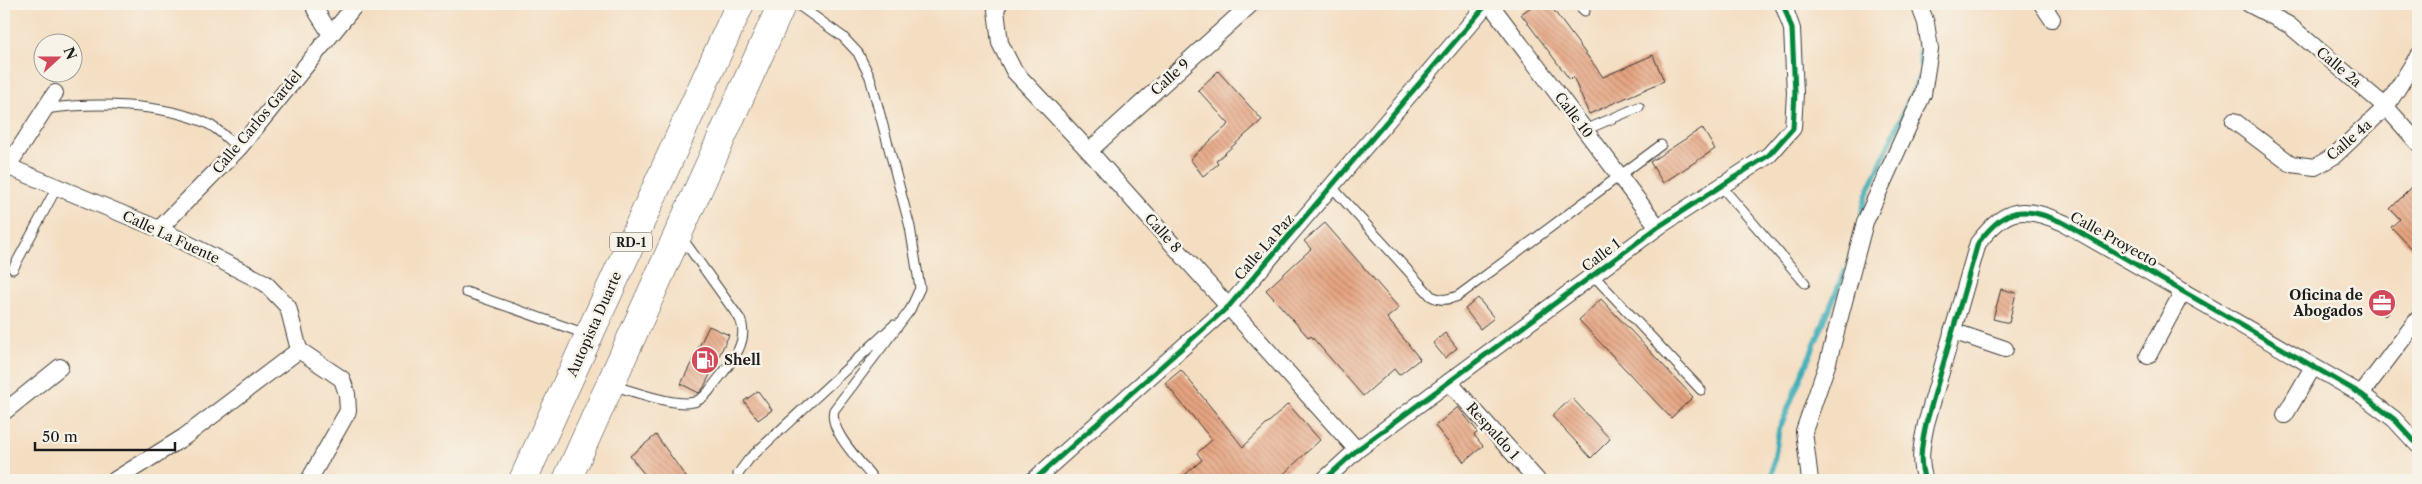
<svg xmlns="http://www.w3.org/2000/svg" width="2422" height="484" font-family="'Libre Caslon Text',serif">
<defs>
<pattern id="building-back-hatch" width="6" height="6" patternUnits="userSpaceOnUse" patternTransform="scale(1.25)"><rect width="6" height="6" fill="#e6a481"/><path d="M-1 5l2 2M0 0l6 6M5-1l2 2" fill="none" stroke="#ba8569"/></pattern>
</defs>
<rect width="100%" height="100%" fill="#f7f3e8"/>
<filter id="ink" filterUnits="userSpaceOnUse"><feTurbulence type="fractalNoise" baseFrequency=".02" numOctaves="2"/><feDisplacementMap in="SourceGraphic" scale="10" xChannelSelector="R" yChannelSelector="G"/><feConvolveMatrix kernelMatrix="1 2 1 2 8 2 1 2 1" color-interpolation-filters="sRGB"/></filter>
<filter id="wash" filterUnits="userSpaceOnUse"><feTurbulence type="fractalNoise" baseFrequency=".0096" numOctaves="4" result="noise"/><feDisplacementMap in="SourceGraphic" scale="20" xChannelSelector="R" yChannelSelector="G"/><feGaussianBlur stdDeviation="1.12" result="paint"/><feColorMatrix in="noise" values="0 0 0 0 0 0 0 0 0 0 0 0 0 0 0 0 0 1.4 0 .05"/><feComposite in="paint" operator="in"/></filter>
<g filter="url(#wash)">
<rect width="100%" height="100%" fill="#f4dec2"/>
<g fill="none" stroke-linecap="round" stroke-linejoin="round">
<!-- stream -->
<g stroke="#3bacb7" stroke-width="5.5">
<polyline points="1920,64 1921,36"/>
<polyline points="1862,212 1866,196 1919,78"/>
<polyline points="1771,480 1779,430 1845,271"/>
</g>
</g>
<g id="blocks">
<!-- building -->
<g fill="url(#building-back-hatch)">
<polygon points="1535,4 1549,4 1603,77 1653,55 1664,81 1589,114 1573,77 1570,80 1521,14"/>
<polygon points="1218,71 1262,120 1216,161 1218,164 1203,176 1190,159 1229,124 1198,90"/>
<polygon points="1702,128 1715,149 1663,183 1650,162"/>
<polygon points="2418,181 2418,255 2391,227 2400,219 2390,209"/>
<polygon points="1325,223 1399,308 1387,318 1420,359 1399,375 1394,369 1363,396 1311,336 1309,338 1266,290 1311,249 1304,241"/>
<polygon points="2001,289 2016,293 2009,323 1993,319"/>
<polygon points="2380,289 2396,304 2385,316 2369,302"/>
<polygon points="1478,298 1494,318 1480,329 1465,309"/>
<polygon points="1601,299 1693,397 1671,418 1579,320"/>
<polygon points="709,326 729,335 704,387 699,393 681,384"/>
<polygon points="1445,333 1457,348 1445,358 1433,343"/>
<polygon points="1181,370 1243,447 1288,404 1320,440 1277,480 1179,480 1202,460 1197,453 1212,440 1165,383"/>
<polygon points="758,391 772,410 758,420 744,401"/>
<polygon points="1572,398 1610,439 1591,458 1552,416"/>
<polygon points="1458,407 1478,432 1474,435 1483,446 1464,462 1435,426"/>
<polygon points="656,435 688,480 649,480 630,456"/>
</g>
</g>
</g>
<g filter="url(#ink)">
<use href="#blocks" fill-opacity="0" stroke="#3c3935" stroke-width="1"/>
<g fill="none" stroke-linecap="round" stroke-linejoin="round">
<defs>
<g id="service">
<path d="M797,4L843,37L858,53L870,77L910,227L920,288L910,310L834,410C828,430 860,461 872,477"/>
<polyline points="1577,4 1585,11"/>
<path d="M45,109C92,102 165,103 208,124C219,129 229,141 239,148"/>
<polyline points="1585,130 1639,107"/>
<path d="M1331,186L1431,296C1441,301 1447,300 1458,296L1661,145"/>
<polyline points="1721,186 1805,283"/>
<polyline points="13,269 57,187"/>
<polyline points="1593,275 1701,390"/>
<polyline points="466,292 586,334"/>
<path d="M614,386C633,391 675,407 694,402C700,400 705,396 709,391C723,371 752,345 740,319L682,238"/>
<polyline points="739,480 738,474 749,459 894,325"/>
</g>
<g id="minor">
<polyline points="999,4 996,10 1000,43 1014,71 1089,151 1357,450"/>
<polyline points="1490,4 1658,227"/>
<polyline points="2042,4 2052,19"/>
<polyline points="2249,4 2289,25 2386,107 2418,143"/>
<polyline points="315,9 330,33"/>
<polyline points="2234,121 2291,164 2315,167 2334,156 2386,107 2418,56"/>
<polyline points="1089,151 1251,4"/>
<polyline points="4,165 159,229 265,283 288,307 299,350"/>
<polyline points="8,166 55,93"/>
<polyline points="159,229 239,148 356,4"/>
<polyline points="1952,331 2005,349"/>
<polyline points="299,350 342,379 347,394 348,411 309,480"/>
<polyline points="2148,356 2183,291"/>
<polyline points="1449,382 1537,480"/>
<polyline points="2361,394 2418,319"/>
<polyline points="4,412 60,367"/>
<polyline points="2285,415 2313,367"/>
<polyline points="115,480 184,437 299,350"/>
<polyline points="1034,480 1229,306 1487,4"/>
<polyline points="1324,480 1357,450 1658,227 1769,155 1793,128 1795,93 1792,29 1783,4"/>
<polyline points="1810,480 1804,431 1828,362 1865,222 1923,94 1930,49 1926,23 1919,4"/>
<path d="M1925,480C1918,461 1922,443 1926,424L1978,243C2006,207 2022,205 2064,223L2361,394L2394,419L2418,445"/>
</g>
<g id="trunk">
<polyline points="523,480 740,4"/>
<polyline points="567,480 782,4"/>
</g>
</defs>
<!-- service casing -->
<use href="#service" stroke="#3c3935" stroke-width="11"/>
<!-- minor casing -->
<use href="#minor" stroke="#3c3935" stroke-width="18"/>
<!-- trunk casing -->
<use href="#trunk" stroke="#3c3935" stroke-width="29"/>
<!-- service -->
<use href="#service" stroke="#fff" stroke-width="9"/>
<!-- minor -->
<use href="#minor" stroke="#fff" stroke-width="16"/>
<!-- trunk -->
<use href="#trunk" stroke="#fff" stroke-width="28"/>
<defs>
<g id="cycleway">
<polyline points="1034,480 1229,306 1487,4"/>
<polyline points="1324,480 1357,450 1658,227 1769,155 1793,128 1795,93 1792,29 1783,4"/>
<path d="M1925,480C1918,461 1922,443 1926,424L1978,243C2006,207 2022,205 2064,223L2361,394L2394,419L2418,445"/>
</g>
</defs>
<!-- cycleway casing -->
<use href="#cycleway" stroke="#f7f3e8" stroke-width="8"/>
<!-- cycleway -->
<use href="#cycleway" stroke="#00873e" stroke-width="5"/>
</g>
</g>
<!-- icons -->
<defs>
<symbol id="office-disc" viewBox="-11 -11 22 22"><circle r="9.5" fill="#d1495b" stroke="#f7f3e8"/><path d="M-6-3h4V-5.5h4V-3h4V5H-6ZM-1-4.5V-3h2v-1.5ZM-6 0V1H6V0Z" fill="#fff"/></symbol>
<symbol id="fuel-disc" viewBox="-11 -11 22 22"><circle r="9.5" fill="#d1495b" stroke="#f7f3e8"/><path d="M-5.5-6h7V0h2V4h1.3V-2.5L3-4.5l.8-.8L6-3V5H2.5V1h-1V6h-7ZM-4.2-4.7v3.2H.2V-4.7Z" fill="#fff"/></symbol>
</defs>
<g fill-rule="evenodd">
<use href="#office-disc" x="2366" y="287" width="32" height="32"/>
<use href="#fuel-disc" x="689" y="344" width="32" height="32"/>
</g>
<g text-anchor="middle" dominant-baseline="central" stroke-width="5" stroke-linejoin="round" paint-order="stroke">
<!-- shield labels -->
<rect fill="#f7f3e8" stroke="#5e5c59" stroke-width="1" x="610" y="232.5" width="42" height="19" rx="4"/>
<g font-size="12" font-weight="bold" fill="#1c1c1c">
<text x="631" y="242">RD-1</text>
</g>
<!-- street labels -->
<g font-size="14" fill="#1c1c1c" stroke="#f7f3e8">
<text transform="translate(2339 67) rotate(40)">Calle 2a</text>
<text transform="translate(1170 77) rotate(-42)">Calle 9</text>
<text transform="translate(1574 115) rotate(53)">Calle 10</text>
<text transform="translate(257 122) rotate(-50)">Calle Carlos Gardel</text>
<text transform="translate(2349 140) rotate(-41)">Calle 4a</text>
<text transform="translate(1163 233) rotate(48)">Calle 8</text>
<text transform="translate(171 237) rotate(25)">Calle La Fuente</text>
<text transform="translate(2114 239) rotate(29)">Calle Proyecto</text>
<text transform="translate(1264 247) rotate(-49)">Calle La Paz</text>
<text transform="translate(1601 255) rotate(-37)">Calle 1</text>
<text transform="translate(594 324) rotate(-66)">Autopista Duarte</text>
<text transform="translate(1493 431) rotate(48)">Respaldo 1</text>
</g>
<!-- poi labels -->
<g font-size="14" font-weight="bold" fill="#1c1c1c" stroke="#f7f3e8" text-anchor="end">
<text x="2363" y="295">Oficina de<tspan x="2363" dy="16">Abogados</tspan></text>
<text x="724" y="360" text-anchor="start">Shell</text>
</g>
</g>
<!-- margin -->
<rect width="2422" height="484" fill="none" stroke="#f7f3e8" stroke-width="20"/>
<!-- north arrow -->
<g transform="translate(58 58) rotate(69)"><circle r="24" fill="#f7f3e8" stroke="#9f9d96"/>
<path d="M0-4L9 19L0 12L-9 19Z" fill="#d1495b"/>
<text y="-8" font-size="14" font-weight="bold" text-anchor="middle" fill="#1c1c1c">N</text>
</g>
<!-- scale -->
<path d="M35 442v8h140v-8" fill="none" stroke="#1c1c1c" stroke-width="2.5"/>
<text x="42" y="442" font-size="15" fill="#1c1c1c" stroke="#f7f3e8" stroke-width="4" paint-order="stroke">50 m</text>
</svg>
